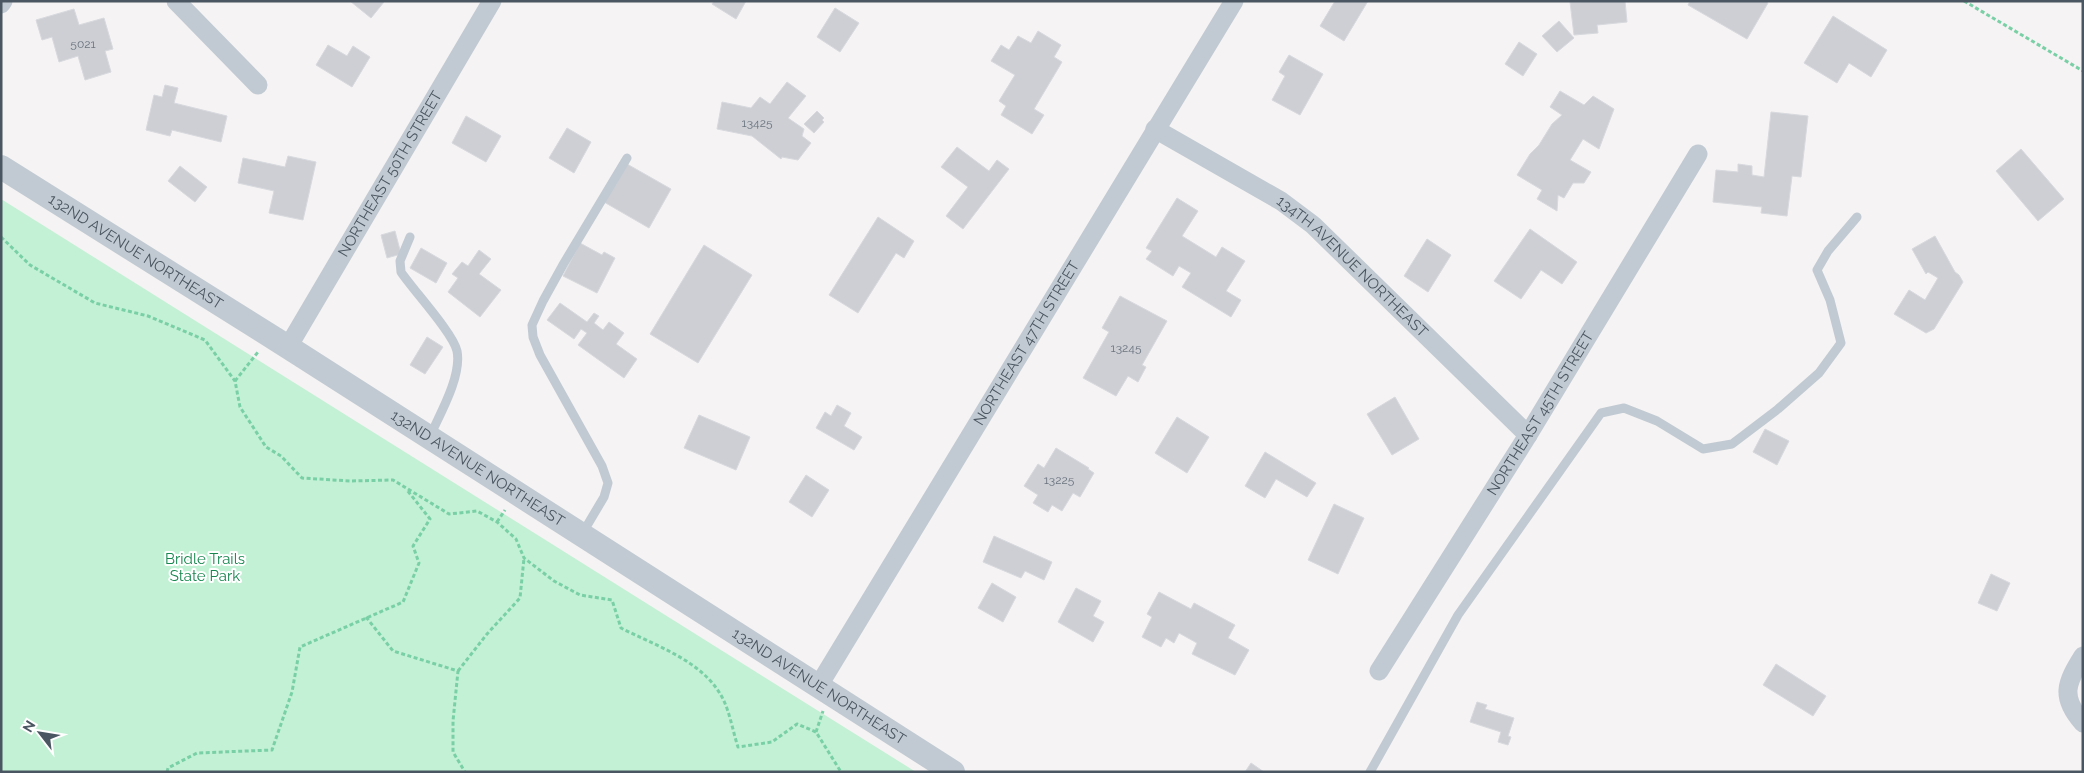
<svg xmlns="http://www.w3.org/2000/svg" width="2084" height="773" font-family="Raleway,sans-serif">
<rect width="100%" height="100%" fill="#f5f3f3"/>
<!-- green -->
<polygon fill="#c3f1d5" points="1,199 820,712 916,772 1,772"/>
<!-- building -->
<g fill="#cdcfd5" stroke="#d7d9de">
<polygon points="350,1 383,1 384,2 371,18"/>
<polygon points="714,1 746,1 736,19 712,4"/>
<polygon points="1335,1 1368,1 1344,41 1320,26"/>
<polygon points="1625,1 1627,22 1597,25 1598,33 1574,35 1570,2"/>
<polygon points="1690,1 1766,1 1768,3 1747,39 1688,5"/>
<polygon points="835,8 859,23 840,52 817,37"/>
<polygon points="74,9 79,25 104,18 113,49 105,51 111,72 85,80 78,56 59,62 52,37 42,40 36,20"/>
<polygon points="1833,16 1887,50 1871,77 1849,63 1837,83 1804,63"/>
<polygon points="1559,21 1574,38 1557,52 1542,36"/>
<polygon points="1038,31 1061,45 1054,57 1062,62 1034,109 1044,115 1032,134 1001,115 1006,106 999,101 1015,75 991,61 1001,45 1009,50 1018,36 1031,43"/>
<polygon points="1519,42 1537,54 1523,76 1505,64"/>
<polygon points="328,45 347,56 353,46 370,57 352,87 316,65"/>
<polygon points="1289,55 1323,74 1300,115 1272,100 1285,76 1279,72"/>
<polygon points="787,82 806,96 788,118 804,129 802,136 811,143 798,160 782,157 781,159 752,136 717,129 722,102 751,108 760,97 770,104"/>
<polygon points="165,85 178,88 174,103 227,116 221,142 172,130 170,136 146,130 154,95 162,97"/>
<polygon points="1560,91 1584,105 1593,96 1614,109 1599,149 1583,139 1570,160 1591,172 1584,183 1573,183 1564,198 1558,195 1557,211 1537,199 1542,190 1517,175 1530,154 1539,145 1552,124 1562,115 1550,107"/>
<polygon points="817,111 824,118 822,120 824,122 814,133 804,124"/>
<polygon points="1771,112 1808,116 1801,177 1792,176 1787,216 1761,213 1762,207 1713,202 1716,170 1738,172 1738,164 1752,166 1752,175 1764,177"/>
<polygon points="466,116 501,136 486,162 452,143"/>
<polygon points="567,128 591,142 574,173 549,158"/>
<polygon points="957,147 989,171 997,160 1009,169 963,229 946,216 968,187 941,167"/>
<polygon points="2021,149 2064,199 2038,221 1996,171"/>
<polygon points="288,156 316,162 303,220 269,213 274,191 238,183 243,158 285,167"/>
<polygon points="627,164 671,189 649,228 604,202"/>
<polygon points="180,166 207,187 195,202 168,181"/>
<polygon points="1177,198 1198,211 1182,236 1216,257 1222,247 1245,261 1226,291 1241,300 1231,317 1182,287 1191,273 1179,266 1173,276 1146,259 1152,251 1146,248"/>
<polygon points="878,217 914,241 904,258 896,253 858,313 829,295"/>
<polygon points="1530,229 1577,262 1562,284 1541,270 1521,299 1494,281"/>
<polygon points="395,231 401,254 387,258 381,235"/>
<polygon points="1935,236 1955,272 1959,275 1963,282 1934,329 1926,333 1894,314 1909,290 1925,300 1938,278 1928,272 1926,274 1912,249"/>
<polygon points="1427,239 1451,255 1428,292 1404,276"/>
<polygon points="580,243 602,255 604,252 615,258 597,293 563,276"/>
<polygon points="704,245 752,275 698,363 650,334"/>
<polygon points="421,248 447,263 436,283 410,268"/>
<polygon points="479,250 491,259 479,274 501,290 480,317 448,292 458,278 452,274 462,262 468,266"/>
<polygon points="1120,296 1167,321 1142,365 1146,367 1138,382 1128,376 1116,396 1083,378 1109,332 1102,328"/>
<polygon points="560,303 587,322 594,313 599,316 594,323 603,330 609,322 624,333 616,344 637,359 624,378 578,345 587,333 581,329 574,339 547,320"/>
<polygon points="427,337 443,347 425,374 410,365"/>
<polygon points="1395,397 1419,439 1392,455 1367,414"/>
<polygon points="837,405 851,413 844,426 862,437 854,450 816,428 825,412 831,416"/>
<polygon points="699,415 750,437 736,470 684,448"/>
<polygon points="1177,417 1209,437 1187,473 1155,453"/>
<polygon points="1765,429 1789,441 1777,465 1753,452"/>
<polygon points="1056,448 1089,468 1088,469 1094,473 1080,497 1073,493 1062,511 1052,505 1048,512 1033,503 1038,495 1024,486 1038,464 1044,468"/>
<polygon points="1265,452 1316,483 1307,497 1276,479 1265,498 1245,486"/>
<polygon points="806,475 829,490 812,517 789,502"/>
<polygon points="1334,504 1364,518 1338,574 1308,560"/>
<polygon points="994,536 1052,562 1044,580 1025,571 1021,578 983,562"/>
<polygon points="1991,574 2010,583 1997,611 1978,603"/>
<polygon points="992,583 1016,597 1003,622 978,608"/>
<polygon points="1076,588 1101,601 1093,616 1104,622 1093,642 1058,622"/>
<polygon points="1159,592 1191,609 1194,603 1235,625 1228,638 1249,650 1235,675 1192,654 1197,643 1179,633 1174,643 1166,638 1161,647 1142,637 1152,617 1147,614"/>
<polygon points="1776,664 1826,696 1813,716 1763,685"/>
<polygon points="1477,702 1487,705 1485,709 1514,718 1508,736 1511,737 1508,745 1498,742 1501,732 1470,722"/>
<polygon points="1251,763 1264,772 1245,772"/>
</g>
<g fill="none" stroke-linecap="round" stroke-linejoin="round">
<!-- path -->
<g stroke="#7ad0a6" stroke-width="3" stroke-dasharray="4 2.5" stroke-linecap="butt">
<polyline points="1964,1 2083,71"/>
<path d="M1,237L30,265L95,303L148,316L205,340L235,381L240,407L266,447L281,456L302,478L350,481L393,480L449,514L477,511L497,522L516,539L524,558L554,581L580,595L612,600L621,628C656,646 704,661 723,699C730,713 733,732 738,747L772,742L797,724L816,732L841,772"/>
<polyline points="235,381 258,352"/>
<polyline points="497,522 505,510"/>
<polyline points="366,617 393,651 458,671 453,721 453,752 465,772"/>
<polyline points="458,671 487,634 520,598 524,558"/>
<polyline points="816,732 823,711"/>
<polyline points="167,772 168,768 197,753 272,750 292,692 300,647 403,602 419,563 413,546 430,519 407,490"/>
</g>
<!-- service -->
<g stroke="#c1cad2" stroke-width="9">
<path d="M410,237L400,261L401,272C413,290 453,333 457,351C462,376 440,414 430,436"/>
<polyline points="582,534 604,497 608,483 602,466 540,355 533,337 532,325 543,301 564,263 627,158"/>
<polyline points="1370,772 1458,615 1601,413 1624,408 1657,421 1703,449 1732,444 1778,409 1819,373 1841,343 1830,300 1817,270 1828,251 1857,217"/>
</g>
<!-- minor -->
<g stroke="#c1cad2" stroke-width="19">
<polyline points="176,1 258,85"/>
<polyline points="1,4 3,1"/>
<path id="s1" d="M1155,129L1281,201L1313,225L1528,435"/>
<path id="s2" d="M288,347L492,1"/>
<path d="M2083,656C2066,683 2060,697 2083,723"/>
<path id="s3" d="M1379,671L1528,435L1698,154"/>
<path id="s4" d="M819,685L1234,1"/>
</g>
<!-- tertiary -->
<path stroke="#c1cad2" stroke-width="24" id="s5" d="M1,167L288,347L953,772"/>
</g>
<g text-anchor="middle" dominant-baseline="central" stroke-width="4" stroke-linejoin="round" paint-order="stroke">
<!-- number labels -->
<g font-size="12" fill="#6b747e">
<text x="83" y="44">5021</text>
<text x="757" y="123">13425</text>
<text x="1126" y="348">13245</text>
<text x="1059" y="480">13225</text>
</g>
<!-- street labels -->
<g font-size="15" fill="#4a5661" stroke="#fff">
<text stroke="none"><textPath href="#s2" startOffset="201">NORTHEAST 50TH STREET</textPath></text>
<text stroke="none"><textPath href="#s5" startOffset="159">132ND AVENUE NORTHEAST</textPath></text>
<text stroke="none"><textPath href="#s1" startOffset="242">134TH AVENUE NORTHEAST</textPath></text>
<text stroke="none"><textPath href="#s4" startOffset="400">NORTHEAST 47TH STREET</textPath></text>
<text stroke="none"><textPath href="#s3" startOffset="304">NORTHEAST 45TH STREET</textPath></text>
<text stroke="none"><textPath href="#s5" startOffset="564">132ND AVENUE NORTHEAST</textPath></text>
<text stroke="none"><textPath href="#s5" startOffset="969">132ND AVENUE NORTHEAST</textPath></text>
</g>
<!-- park labels -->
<g font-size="15" fill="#17864f" stroke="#fff">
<text x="205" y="559">Bridle Trails<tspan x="205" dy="17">State Park</tspan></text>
</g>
</g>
<!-- border -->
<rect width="2084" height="773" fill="none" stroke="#4a5661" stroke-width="5"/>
<!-- north arrow -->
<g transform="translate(40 733) rotate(301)" stroke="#ffffff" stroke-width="4" paint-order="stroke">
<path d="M0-4L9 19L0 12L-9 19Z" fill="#4a5661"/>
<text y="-8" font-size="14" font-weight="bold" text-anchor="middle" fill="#4a5661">N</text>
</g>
</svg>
